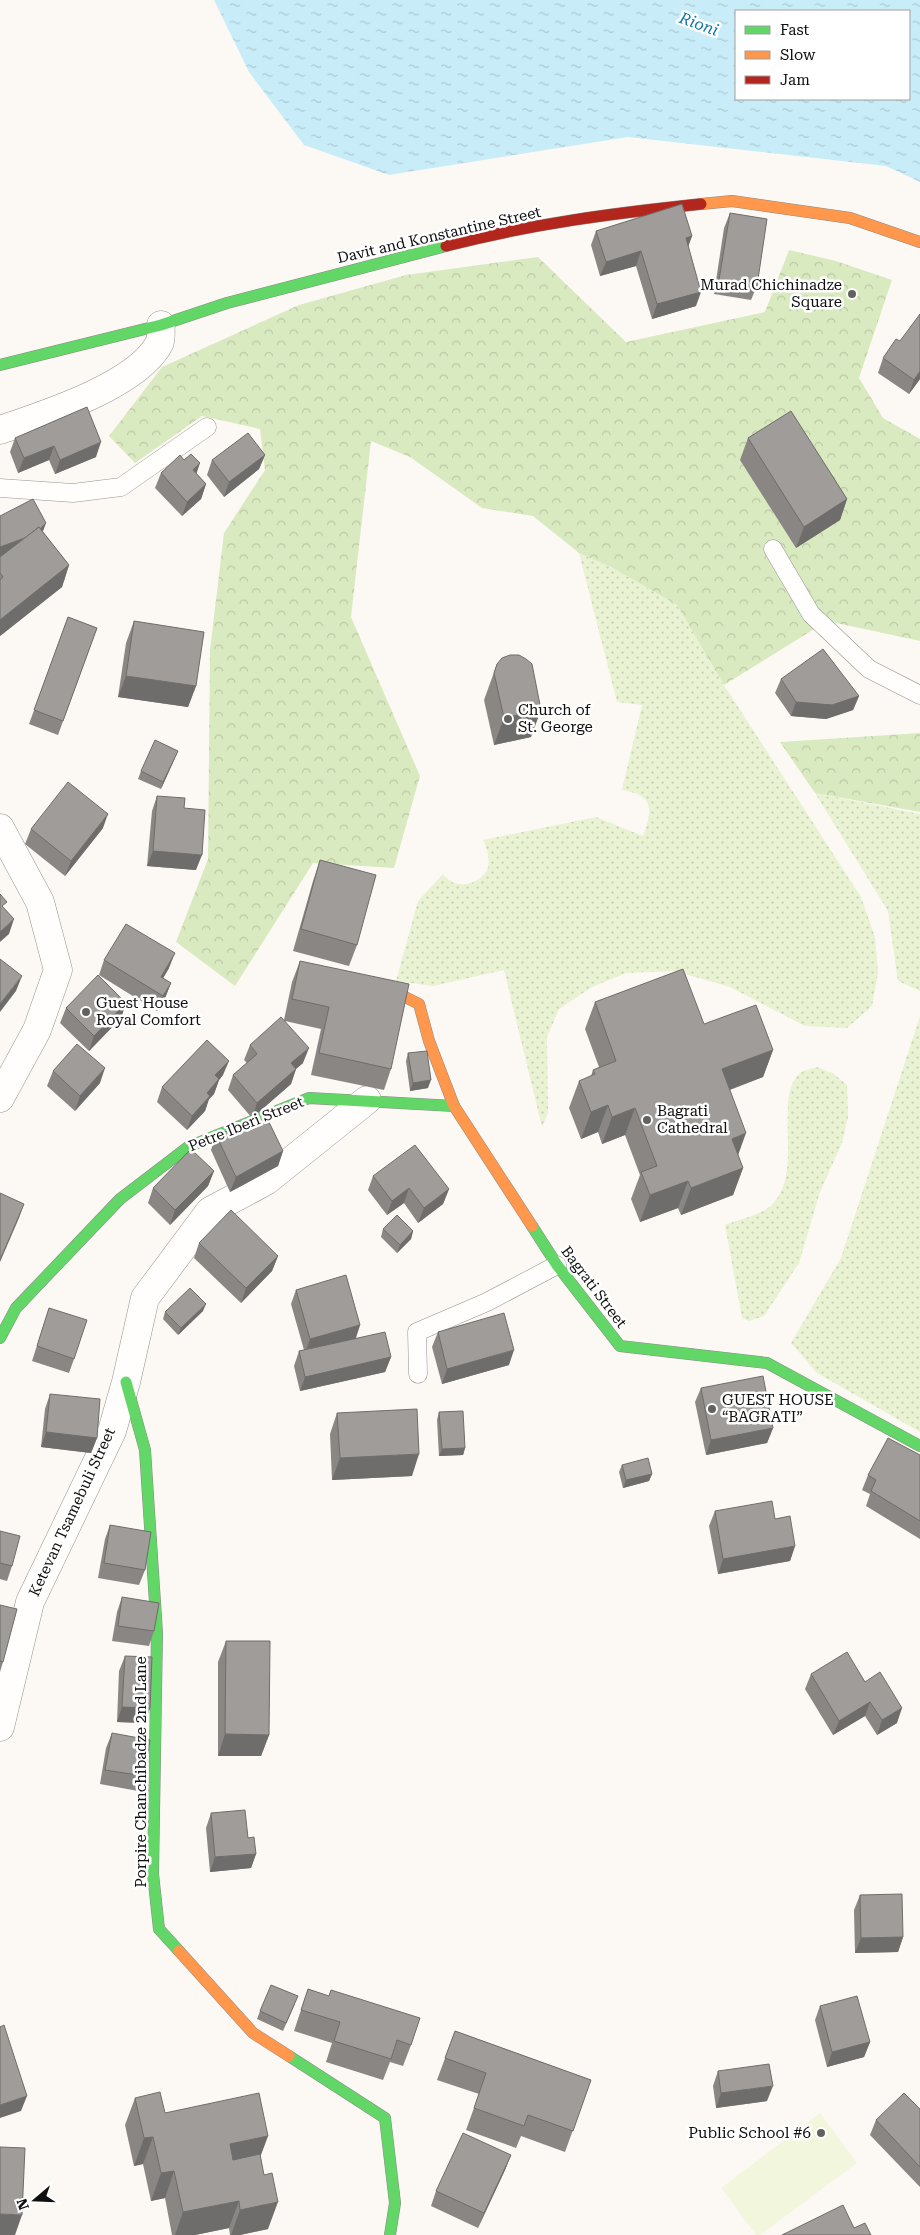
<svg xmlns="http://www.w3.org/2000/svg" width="920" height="2235" font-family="'Roboto Serif',serif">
<defs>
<pattern id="grass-dots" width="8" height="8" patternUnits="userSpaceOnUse" patternTransform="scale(1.25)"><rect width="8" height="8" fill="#e9f2d2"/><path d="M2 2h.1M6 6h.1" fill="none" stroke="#c7ceb3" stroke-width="1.8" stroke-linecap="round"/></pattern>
<pattern id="forest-crowns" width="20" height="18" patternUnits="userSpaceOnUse" patternTransform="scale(1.25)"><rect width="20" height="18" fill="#daeac0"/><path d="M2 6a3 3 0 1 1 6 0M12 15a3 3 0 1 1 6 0" fill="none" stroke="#bac8a4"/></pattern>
<pattern id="water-ripples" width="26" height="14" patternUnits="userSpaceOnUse" patternTransform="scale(1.25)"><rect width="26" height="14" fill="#c8edf8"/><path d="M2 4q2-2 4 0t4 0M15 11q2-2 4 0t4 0" fill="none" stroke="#abcad3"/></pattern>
</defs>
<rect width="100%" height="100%" fill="#fcf9f4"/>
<!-- grass -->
<g fill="url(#grass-dots)">
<path d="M579,553L611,567L677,605L724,685L861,897L875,937L878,973L872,1006L847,1028L805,1026L730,987L675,971L626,973L592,987L559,1009L547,1037L548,1113L542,1127L504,970L433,986L396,981L418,901L443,874C445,877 449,880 452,882C464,889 485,880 488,867C490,858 487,848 483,840L596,817L643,836C653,810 654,795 622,790L642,705L617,702Z"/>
<polygon points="815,793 920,814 920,991 898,981 888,911"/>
<polygon points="920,1016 920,1432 817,1373 791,1343 841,1258"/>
<path d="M817,1067L834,1074L847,1085L848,1117L842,1143L820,1192L799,1263L764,1316L749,1321L742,1318L725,1225C736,1221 759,1215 768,1208C807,1178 772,1101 799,1074C803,1070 811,1069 817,1067Z"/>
</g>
<!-- forest -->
<g fill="url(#forest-crowns)">
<polygon points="789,250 836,261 892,280 859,378 883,418 920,439 920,641 827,621 724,685 677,605 611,567 579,553 533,516 482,508 410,457 371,441 351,617 420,776 394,868 313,863 235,986 176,942 208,859 210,650 224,533 265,470 260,429 202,416 135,463 109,436 162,367 299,305 406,275 538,257 626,342 765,312"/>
<polygon points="920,733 920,812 815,793 780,742"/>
</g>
<!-- pitch -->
<polygon fill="#f2f6dc" points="820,2113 857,2163 760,2235 756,2235 721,2188"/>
<!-- water -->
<path fill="url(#water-ripples)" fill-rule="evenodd" d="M214,0H920V182L886,166L628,137L389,175L304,145L249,72ZM736,11H909V99H736Z"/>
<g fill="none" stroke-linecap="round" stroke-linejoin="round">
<defs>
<g id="lane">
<polyline points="0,488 73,493 121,487 207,427"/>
<polyline points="773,549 811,614 869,669 920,695"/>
<polyline points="418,1374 417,1332 487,1302 557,1265"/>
</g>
<g id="street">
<path d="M0,430C44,415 136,386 159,344C162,339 160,330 161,325"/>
<polyline points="0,828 40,902 58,970 37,1030 0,1098"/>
<polyline points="0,1727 30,1602 112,1431 126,1382 145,1298 210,1211 266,1181 367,1100"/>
</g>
<g id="fast">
<polyline points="0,365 161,325 227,303 446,246"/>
<polyline points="532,1226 557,1265 620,1346 767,1363 920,1446"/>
<polyline points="0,1338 16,1308 120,1199 188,1147 309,1098 454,1106"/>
<polyline points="126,1382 145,1450 157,1633 153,1874 159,1929 179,1951"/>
<polyline points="289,2056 385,2118 395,2203 390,2235"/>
</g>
<g id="slow">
<polyline points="701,204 732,201 850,218 920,242"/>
<polyline points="375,987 395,992 419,1004 429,1041 454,1106 532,1226"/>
<polyline points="179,1951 253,2033 289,2056"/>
</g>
<path id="jam" d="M446,246C530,224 615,213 701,204"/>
</defs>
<!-- lane casing -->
<use href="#lane" stroke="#969492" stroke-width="19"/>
<!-- street casing -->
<use href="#street" stroke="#969492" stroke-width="29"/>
<!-- fast casing -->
<use href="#fast" stroke="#8c8b89" stroke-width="12"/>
<!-- slow casing -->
<use href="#slow" stroke="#8c8b89" stroke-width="12"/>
<!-- jam casing -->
<use href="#jam" stroke="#8c8b89" stroke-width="12"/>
<!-- lane -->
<use href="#lane" stroke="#fffefd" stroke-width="18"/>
<!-- street -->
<use href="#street" stroke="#fffefd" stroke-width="28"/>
<!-- fast -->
<use href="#fast" stroke="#63d668" stroke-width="11"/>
<!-- slow -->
<use href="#slow" stroke="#ff974d" stroke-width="11"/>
<!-- jam -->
<use href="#jam" stroke="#b3261e" stroke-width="11"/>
</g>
<!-- wall -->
<g fill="#898684">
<polygon points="730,213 757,286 751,300 714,294 724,228"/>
<polygon points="596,231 692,236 688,246 696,306 652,319 636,266 600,276 591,245"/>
<polygon points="883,358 920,379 909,394 878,373"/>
<polygon points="87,407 96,457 55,474 49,460 18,473 10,452 15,438"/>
<polygon points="748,438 847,499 840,520 796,548 740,460"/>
<polygon points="265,455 259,469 224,497 207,475 212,460"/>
<polygon points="161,473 197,474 206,484 201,499 182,516 155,488"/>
<polygon points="0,516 43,532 69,565 62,587 0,636"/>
<polygon points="68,617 97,628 58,735 29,724"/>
<polygon points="134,621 196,686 188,707 118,697 126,643"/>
<polygon points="497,664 531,737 494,745 484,700"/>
<polygon points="781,679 859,696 853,710 826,719 791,716 775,693"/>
<polygon points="175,758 161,789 138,779 141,771"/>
<polygon points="157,796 196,870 147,866 152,811"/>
<polygon points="103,828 65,876 25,844 31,829"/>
<polygon points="320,860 357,945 349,966 293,951 313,881"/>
<polygon points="104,960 169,968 163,978 171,983 165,998 157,1011 99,975"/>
<polygon points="300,961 391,1069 384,1090 311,1075 321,1029 285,1021 303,1063 296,1069 291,1084 252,1118 228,1090 233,1075 247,1063 244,1060 250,1045 284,1020 292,982"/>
<polygon points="595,1002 704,1024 773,1050 763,1077 730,1090 738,1155 743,1168 733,1195 681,1215 678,1208 640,1222 631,1199 640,1175 625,1135 602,1144 598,1132 581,1139 569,1108 579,1081 591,1076 593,1070 599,1067 585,1029"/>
<polygon points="126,1003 121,1018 89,1051 60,1023 66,1008"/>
<polygon points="408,1053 428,1088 410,1091 406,1061"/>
<polygon points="53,1071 100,1083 75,1111 47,1086"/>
<polygon points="223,1075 219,1080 214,1094 209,1099 205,1111 187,1130 157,1102 162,1087"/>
<polygon points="216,1135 283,1151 278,1166 230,1192 211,1150"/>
<polygon points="214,1171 208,1186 170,1225 148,1203 153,1188"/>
<polygon points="373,1176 449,1189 443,1204 418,1223 404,1203 387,1215 368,1190"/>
<polygon points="383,1229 413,1231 411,1239 397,1253 381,1237"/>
<polygon points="199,1243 278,1256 272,1271 241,1303 194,1258"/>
<polygon points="296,1290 360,1325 356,1338 391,1357 385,1372 300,1391 294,1366 299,1351 304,1350 291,1304"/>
<polygon points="49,1308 74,1359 69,1373 32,1361"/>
<polygon points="203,1311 178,1335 163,1319 165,1312"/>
<polygon points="438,1332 509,1365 442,1384 432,1347"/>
<polygon points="701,1388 773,1428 767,1443 706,1455 695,1402"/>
<polygon points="50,1394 97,1438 91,1453 41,1447 45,1409"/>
<polygon points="439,1412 465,1448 463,1455 439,1456 437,1420"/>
<polygon points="337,1413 412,1476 332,1480 330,1434"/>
<polygon points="920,1455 920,1539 866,1506 870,1494 862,1490 868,1475"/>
<polygon points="622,1465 652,1474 649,1481 623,1488 619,1472"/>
<polygon points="715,1511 775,1519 795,1546 790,1561 718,1574 709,1526"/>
<polygon points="110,1525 145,1570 139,1585 98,1578 105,1539"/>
<polygon points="0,1531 12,1566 7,1581 0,1579"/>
<polygon points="122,1597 154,1631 149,1646 112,1641 117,1612"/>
<polygon points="0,1605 3,1662 0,1672"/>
<polygon points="226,1641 269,1735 261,1756 218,1756 218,1662"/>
<polygon points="125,1656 150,1708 145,1723 117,1722 119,1671"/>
<polygon points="811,1674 865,1682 897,1723 877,1735 865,1716 833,1735 805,1689"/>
<polygon points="112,1733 144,1776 138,1791 100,1784 106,1748"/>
<polygon points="211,1813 248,1838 256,1854 251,1868 210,1872 206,1828"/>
<polygon points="860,1895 903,1937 898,1952 855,1953 854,1910"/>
<polygon points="308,1989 411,2045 403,2066 390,2062 383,2080 326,2062 332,2043 294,2031"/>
<polygon points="295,2004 283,2031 257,2019 260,2011"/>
<polygon points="820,2006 870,2042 864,2057 827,2067 815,2020"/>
<polygon points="455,2031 591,2080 565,2152 521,2136 516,2148 466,2130 479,2094 437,2080"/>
<polygon points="718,2071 767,2101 716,2108 713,2086"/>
<polygon points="135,2098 165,2113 268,2136 260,2156 268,2229 240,2235 230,2235 229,2228 195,2235 172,2235 165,2198 151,2201 143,2164 134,2166 125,2125"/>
<polygon points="920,2109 920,2187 870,2135 876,2120"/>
<polygon points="511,2155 505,2170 478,2228 431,2206 436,2191"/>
</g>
<!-- shaded-wall -->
<g fill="#6f6d6b">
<polygon points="692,236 687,250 686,238"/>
<polygon points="641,251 636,266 600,276 606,262"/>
<polygon points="701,292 696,306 652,319 657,304"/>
<polygon points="920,371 920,379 909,394 914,380"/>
<polygon points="101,442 96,457 55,474 60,460"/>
<polygon points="54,446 49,460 18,473 24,458"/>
<polygon points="265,455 259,469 224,497 229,482"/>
<polygon points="200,463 195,478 193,470"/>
<polygon points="206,484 201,499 182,516 187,502"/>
<polygon points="847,499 840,520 796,548 804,527"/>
<polygon points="46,523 41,537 0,560 0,547"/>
<polygon points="69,565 62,587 0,636 0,620"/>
<polygon points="126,676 196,686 188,707 118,697"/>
<polygon points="859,696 853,710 826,719 791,716 796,702"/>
<polygon points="541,710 531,737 494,745 504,718"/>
<polygon points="178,751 175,758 161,789 163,782"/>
<polygon points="108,814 103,828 65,876 71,861"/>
<polygon points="153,851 202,855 196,870 147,866"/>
<polygon points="14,919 9,934 0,942 0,932"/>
<polygon points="175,953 169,968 155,992 161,977"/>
<polygon points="22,976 16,991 0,1012 0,1004"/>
<polygon points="171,983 165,998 157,1011 163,996"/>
<polygon points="126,1003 121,1018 89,1051 94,1036"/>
<polygon points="309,1048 303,1063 291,1073 296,1069 291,1084 252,1118 257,1103 291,1063"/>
<polygon points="773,1050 763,1077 712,1096 722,1069"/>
<polygon points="229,1061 223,1075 219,1080 214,1094 209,1099 205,1111 187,1130 192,1116 207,1093 215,1075"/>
<polygon points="105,1068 100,1083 75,1111 80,1096"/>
<polygon points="431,1080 428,1088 410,1091 413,1083"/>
<polygon points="608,1105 598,1132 581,1139 591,1112"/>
<polygon points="635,1108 625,1135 602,1144 612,1117"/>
<polygon points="746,1133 736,1161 732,1139"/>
<polygon points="283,1151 278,1166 230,1192 236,1177"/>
<polygon points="743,1168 733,1195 681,1215 691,1188"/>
<polygon points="214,1171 208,1186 170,1225 175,1210"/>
<polygon points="688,1181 678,1208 640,1222 650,1195"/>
<polygon points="409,1188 404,1203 387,1215 392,1201"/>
<polygon points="449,1189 443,1204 418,1223 424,1208"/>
<polygon points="24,1204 19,1218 0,1262 0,1260"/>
<polygon points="413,1231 411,1239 397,1253 400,1245"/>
<polygon points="278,1256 272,1271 241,1303 246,1288"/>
<polygon points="206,1304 203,1311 178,1335 181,1328"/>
<polygon points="360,1325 355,1340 305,1354 310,1339"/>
<polygon points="514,1350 509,1365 442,1384 447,1369"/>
<polygon points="391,1357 385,1372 300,1391 305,1377"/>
<polygon points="773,1428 767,1443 706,1455 711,1440"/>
<polygon points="46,1432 97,1438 91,1453 41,1447"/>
<polygon points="465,1448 463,1455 439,1456 442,1449"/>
<polygon points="419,1454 412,1476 332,1480 340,1458"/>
<polygon points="652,1474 649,1481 623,1488 626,1480"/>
<polygon points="795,1546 790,1561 718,1574 723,1559"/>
<polygon points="870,1702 865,1716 833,1735 839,1721"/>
<polygon points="122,1707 150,1708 145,1723 117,1722"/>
<polygon points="902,1708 897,1723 877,1735 882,1720"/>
<polygon points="225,1734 269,1735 261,1756 218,1756"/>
<polygon points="256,1854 251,1868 210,1872 215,1857"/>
<polygon points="903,1937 898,1952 855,1953 861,1938"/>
<polygon points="870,2042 864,2057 827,2067 832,2052"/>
<polygon points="773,2086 767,2101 716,2108 721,2093"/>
<polygon points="27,2096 21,2111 0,2118 0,2105"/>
<polygon points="268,2136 258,2163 220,2171 230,2144"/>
<polygon points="153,2137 143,2164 134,2166 144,2138"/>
<polygon points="511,2155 505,2170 478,2228 484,2213"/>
<polygon points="174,2171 165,2198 151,2201 161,2173"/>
<polygon points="239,2201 229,2228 195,2235 175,2235 183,2212"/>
<polygon points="278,2202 268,2229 240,2235 231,2235 240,2210"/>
<polygon points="0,2214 22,2215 15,2235 0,2235"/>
</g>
<!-- building -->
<g fill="#9f9c99" stroke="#6f6d6b">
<polygon points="682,204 692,236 686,238 701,292 657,304 641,251 606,262 596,231"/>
<polygon points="730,213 767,219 757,286 719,280"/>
<polygon points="920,314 920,371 914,380 883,358 896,339 900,341"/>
<polygon points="87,407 101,442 60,460 54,446 24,458 15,438"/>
<polygon points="791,411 847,499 804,527 748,438"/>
<polygon points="248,433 265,455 229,482 212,460"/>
<polygon points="191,454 200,463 193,470 206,484 187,502 161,473 180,455 184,460"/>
<polygon points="33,499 46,523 40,529 39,527 25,538 0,547 0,516"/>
<polygon points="39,527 69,565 0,620 0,580 3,577 0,573 0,557"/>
<polygon points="68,617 97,628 63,721 34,710"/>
<polygon points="134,621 204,632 196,686 126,676"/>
<polygon points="823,649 859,696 832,705 796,702 781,679"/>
<polygon points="510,655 519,655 526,659 532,664 541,710 504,718 494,673 497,664 502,658"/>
<polygon points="155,740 178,751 163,782 141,771"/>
<polygon points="68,782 108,814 71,861 31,829"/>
<polygon points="157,796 185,798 184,808 205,810 202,855 153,851"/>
<polygon points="320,860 376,875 357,945 301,929"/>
<polygon points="0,894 7,902 2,906 14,919 0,932"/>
<polygon points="126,924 175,953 161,977 171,983 163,996 104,960"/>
<polygon points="0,959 22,976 0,1004"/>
<polygon points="300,961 409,984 391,1069 319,1053 329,1007 292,999"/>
<polygon points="683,969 704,1024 756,1005 773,1050 722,1069 746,1133 732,1139 743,1168 691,1188 688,1181 650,1195 641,1172 657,1166 635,1108 612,1117 608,1105 591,1112 579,1081 595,1074 593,1070 616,1061 595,1002"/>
<polygon points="98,975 126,1003 94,1036 66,1008"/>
<polygon points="281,1017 309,1048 291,1063 296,1069 257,1103 233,1075 257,1054 250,1045"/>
<polygon points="207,1040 229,1061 215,1075 219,1079 207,1093 210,1096 192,1116 162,1087"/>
<polygon points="77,1044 105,1068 80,1096 53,1071"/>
<polygon points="427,1051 431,1080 413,1083 408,1053"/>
<polygon points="267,1118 283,1151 236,1177 216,1135"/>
<polygon points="415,1145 449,1189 424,1208 409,1188 392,1201 373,1176"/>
<polygon points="191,1149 214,1171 175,1210 153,1188"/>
<polygon points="0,1193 24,1204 0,1260"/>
<polygon points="231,1210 278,1256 246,1288 199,1243"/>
<polygon points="397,1215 413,1231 400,1245 383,1229"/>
<polygon points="346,1275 360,1325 310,1339 296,1290"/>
<polygon points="190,1288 206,1304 181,1328 165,1312"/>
<polygon points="49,1308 87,1320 74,1359 37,1346"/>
<polygon points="504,1313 514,1350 447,1369 438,1332"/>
<polygon points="385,1332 391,1357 305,1377 299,1351"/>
<polygon points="763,1376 773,1428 711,1440 701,1388"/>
<polygon points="50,1394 100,1399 97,1438 46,1432"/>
<polygon points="417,1409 419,1454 340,1458 337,1413"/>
<polygon points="463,1411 465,1448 442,1449 439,1412"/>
<polygon points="888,1438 920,1455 920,1521 871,1491 876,1480 868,1475"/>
<polygon points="648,1458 652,1474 626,1480 622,1465"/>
<polygon points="772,1501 775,1519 790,1516 795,1546 723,1559 715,1511"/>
<polygon points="110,1525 151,1532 145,1570 104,1563"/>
<polygon points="0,1531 20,1536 12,1566 0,1563"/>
<polygon points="122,1597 159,1603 154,1631 118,1626"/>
<polygon points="0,1605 17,1609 3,1662 0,1661"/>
<polygon points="226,1641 270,1641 269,1735 225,1734"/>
<polygon points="847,1652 865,1682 880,1672 902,1708 882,1720 870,1702 839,1721 811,1674"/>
<polygon points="125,1656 152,1657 150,1708 122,1707"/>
<polygon points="112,1733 150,1740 144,1776 105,1770"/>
<polygon points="245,1810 248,1838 254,1837 256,1854 215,1857 211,1813"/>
<polygon points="902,1894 903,1937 861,1938 860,1895"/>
<polygon points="271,1985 298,1996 286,2023 260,2011"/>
<polygon points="308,1989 329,1996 331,1990 420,2018 411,2045 397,2040 391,2059 334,2041 340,2022 301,2010"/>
<polygon points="857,1996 870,2042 832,2052 820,2006"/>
<polygon points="4,2025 27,2096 0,2105 0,2027"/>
<polygon points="455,2031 591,2080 573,2131 528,2115 524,2126 474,2108 486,2073 445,2058"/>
<polygon points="769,2064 773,2086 721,2093 718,2071"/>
<polygon points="160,2092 165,2113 259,2093 268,2136 230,2144 233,2160 260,2154 264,2175 272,2173 278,2202 240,2210 239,2201 183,2212 174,2171 161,2173 153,2137 144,2138 135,2098"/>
<polygon points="904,2093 920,2109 920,2167 876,2120"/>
<polygon points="463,2133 511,2155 484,2213 436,2191"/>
<polygon points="0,2147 25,2148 22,2215 0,2214"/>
<polygon points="843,2205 854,2228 865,2223 871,2235 782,2235"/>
</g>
<!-- markers -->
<g fill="#62615f" stroke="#fff" stroke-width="2">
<circle cx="852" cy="294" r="5"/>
<circle cx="508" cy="719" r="5"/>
<circle cx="86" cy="1012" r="5"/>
<circle cx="647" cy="1120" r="5"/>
<circle cx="712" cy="1409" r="5"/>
<circle cx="821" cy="2133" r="5"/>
</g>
<g text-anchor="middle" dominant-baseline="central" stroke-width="5" stroke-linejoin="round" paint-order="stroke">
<!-- street labels -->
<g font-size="15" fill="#0f0f0f" stroke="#fff">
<text transform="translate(439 235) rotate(-13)">Davit and Konstantine Street</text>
<text transform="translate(246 1124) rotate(-22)">Petre Iberi Street</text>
<text transform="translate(594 1287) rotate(53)">Bagrati Street</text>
<text transform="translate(72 1512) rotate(-65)">Ketevan Tsamebuli Street</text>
<text transform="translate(141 1772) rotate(-90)">Porpire Chanchibadze 2nd Lane</text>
</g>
<!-- poi labels -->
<g font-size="15" fill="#0f0f0f" stroke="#fff" text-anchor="start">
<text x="842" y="285" text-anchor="end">Murad Chichinadze<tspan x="842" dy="17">Square</tspan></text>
<text x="518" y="710">Church of<tspan x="518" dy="17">St. George</tspan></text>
<text x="96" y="1003">Guest House<tspan x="96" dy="17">Royal Comfort</tspan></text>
<text x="657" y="1111">Bagrati<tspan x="657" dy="17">Cathedral</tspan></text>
<text x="722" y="1400">GUEST HOUSE<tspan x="722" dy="17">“BAGRATI”</tspan></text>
<text x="811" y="2133" text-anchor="end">Public School #6</text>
</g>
<!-- water labels -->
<g font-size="16" font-style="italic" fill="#0f78a9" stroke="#fff">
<text transform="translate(699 24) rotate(20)">Rioni</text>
</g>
</g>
<!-- legend -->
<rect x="735" y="10" width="175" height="90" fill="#ffffff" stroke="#9f9f9f"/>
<rect x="745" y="26" width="25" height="8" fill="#63d668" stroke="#9f9f9f"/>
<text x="780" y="35" font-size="15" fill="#0f0f0f">Fast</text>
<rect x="745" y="51" width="25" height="8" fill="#ff974d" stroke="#9f9f9f"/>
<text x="780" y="60" font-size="15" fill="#0f0f0f">Slow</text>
<rect x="745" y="76" width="25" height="8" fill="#b3261e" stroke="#9f9f9f"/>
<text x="780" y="85" font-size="15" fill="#0f0f0f">Jam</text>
<!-- north arrow -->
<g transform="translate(35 2200) rotate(251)" stroke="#ffffff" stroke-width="4" paint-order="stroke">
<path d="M0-4L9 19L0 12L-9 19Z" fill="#0f0f0f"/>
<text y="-8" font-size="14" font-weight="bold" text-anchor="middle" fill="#0f0f0f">N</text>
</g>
</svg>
